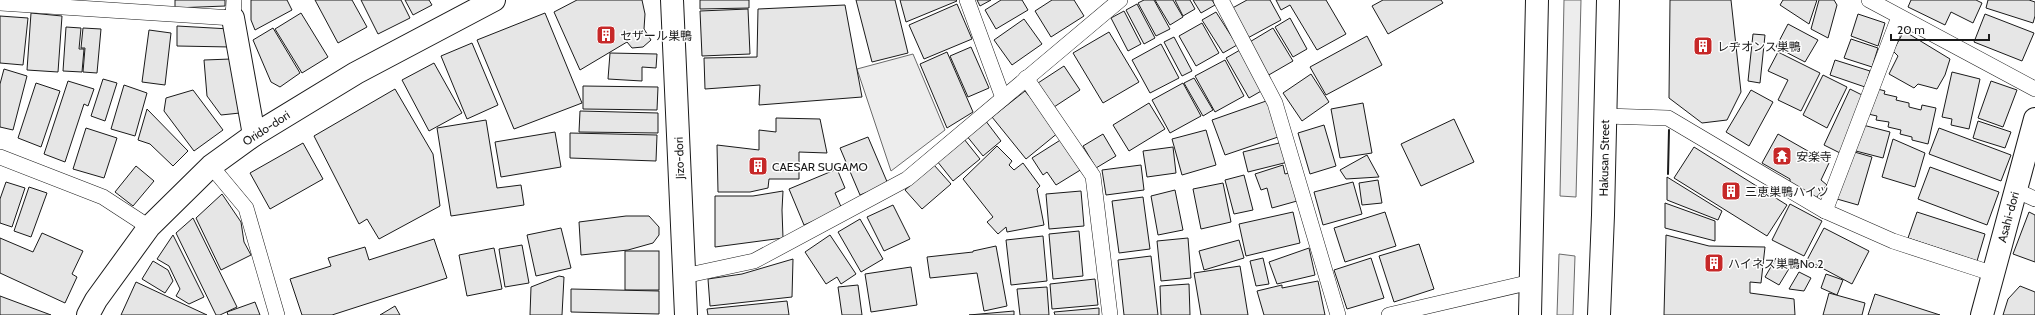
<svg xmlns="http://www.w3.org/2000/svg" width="2035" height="315" font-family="Cabin,'Noto Sans JP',sans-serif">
<rect width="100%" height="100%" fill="#fff"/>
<!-- green -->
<g fill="#ededed" stroke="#6a6a6a">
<polygon points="1564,0 1581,0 1576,197 1560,196"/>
<polygon points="913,54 945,130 891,171 857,69"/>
<polygon points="1559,254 1575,256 1573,315 1557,315"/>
</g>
<!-- building -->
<g fill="#e6e6e6" stroke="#1a1a1a">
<polygon points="175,0 225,0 225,6 175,8"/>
<polygon points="251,0 287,0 292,10 255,30 251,20"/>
<polygon points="315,0 352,0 367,27 338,43"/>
<polygon points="361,0 401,0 410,18 378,34"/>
<polygon points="405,0 429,0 432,5 413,15"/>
<polygon points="577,0 642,0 645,14 644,29 651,40 643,47 632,48 627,42 580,70 554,12"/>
<polygon points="700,0 749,0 749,8 700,9"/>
<polygon points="856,0 895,0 908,53 872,62"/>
<polygon points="900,0 956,0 957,1 906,22"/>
<polygon points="977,0 991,0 980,6"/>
<polygon points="1001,0 1022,0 1028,10 996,29 985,10"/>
<polygon points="1052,0 1074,0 1084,16 1051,37 1035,11"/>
<polygon points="1144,0 1154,0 1170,29 1156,36 1138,3"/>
<polygon points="1155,0 1173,0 1183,17 1170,25"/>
<polygon points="1175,0 1190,0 1195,9 1183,16"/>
<polygon points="1193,0 1212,0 1215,5 1201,13"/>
<polygon points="1247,0 1270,0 1281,20 1244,40 1227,11"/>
<polygon points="1276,0 1326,0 1346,34 1317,50 1290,5 1281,10"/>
<polygon points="1383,0 1441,0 1443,3 1388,34 1372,6"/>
<polygon points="1670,0 1731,0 1741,92 1727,120 1702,123 1669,98"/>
<polygon points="1783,0 1817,0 1809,24 1780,5"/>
<polygon points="1819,0 1834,0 1837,5 1828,38 1811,29"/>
<polygon points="1911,0 1976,0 1982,3 1973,23 1951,12 1945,25 1908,7"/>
<polygon points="1988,0 2029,0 2035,2 2035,16 2033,23 1986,8"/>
<polygon points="957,4 972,39 924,59 909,25"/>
<polygon points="1137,4 1155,38 1144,44 1126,10"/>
<polygon points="845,5 862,97 759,105 760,85 705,89 704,58 757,57 758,9"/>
<polygon points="748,9 750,54 702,56 700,11"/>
<polygon points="1124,11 1141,44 1128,51 1111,18"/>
<polygon points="1216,12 1237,45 1223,53 1202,20"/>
<polygon points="31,13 62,16 58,72 27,70"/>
<polygon points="301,13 328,57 302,73 275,29"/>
<polygon points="545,13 582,103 514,129 477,40"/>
<polygon points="1858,14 1885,23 1878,46 1851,36"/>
<polygon points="1985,14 2034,33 2022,61 1974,42"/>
<polygon points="0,16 28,18 23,65 0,63"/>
<polygon points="1290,18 1307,49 1293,57 1275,27"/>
<polygon points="1024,19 1042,44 1012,65 994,40"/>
<polygon points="1202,23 1219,53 1196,66 1179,36"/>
<polygon points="1788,24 1818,40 1805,62 1776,47"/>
<polygon points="177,26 230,29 231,47 177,46"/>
<polygon points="66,27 81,28 79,49 84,49 82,72 63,71"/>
<polygon points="83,28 101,29 97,73 83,72 85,48 81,48"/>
<polygon points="273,28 300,73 280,87 271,82 253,40"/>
<polygon points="1273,28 1293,61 1267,76 1248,43"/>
<polygon points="149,30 171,33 165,85 142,82"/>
<polygon points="1904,31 1950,59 1945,75 1937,89 1918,84 1914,88 1889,74 1898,56 1893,51"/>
<polygon points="1109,32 1139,82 1103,103 1073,53"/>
<polygon points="1753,34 1765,35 1760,83 1748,81"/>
<polygon points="1367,36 1382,65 1326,95 1310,67"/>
<polygon points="1174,37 1192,71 1182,76 1164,42"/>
<polygon points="1851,39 1878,48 1872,67 1844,58"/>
<polygon points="472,43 498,105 467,119 441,56"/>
<polygon points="1161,44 1179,78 1150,93 1132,60"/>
<polygon points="971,47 989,88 968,97 950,56"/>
<polygon points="1240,50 1263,90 1249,98 1226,58"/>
<polygon points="947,52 973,112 947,128 920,64"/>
<polygon points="1778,52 1820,73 1801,111 1778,100 1788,80 1768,71"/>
<polygon points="610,53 657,54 656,68 642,67 642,81 608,79"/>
<polygon points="231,59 240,113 221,115 207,96 204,60"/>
<polygon points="1225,60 1244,96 1215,112 1195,76"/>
<polygon points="1835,60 1870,71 1865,87 1830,75"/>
<polygon points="434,63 462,113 429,131 402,80"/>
<polygon points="1064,66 1080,90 1054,107 1038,83"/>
<polygon points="4,69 27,76 13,130 0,127 0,84"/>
<polygon points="1952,72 1980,79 1969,129 1951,125 1952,119 1942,117"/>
<polygon points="1311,74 1329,102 1302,121 1283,93"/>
<polygon points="1823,75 1847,87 1827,128 1803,115"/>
<polygon points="1194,78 1213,110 1203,116 1184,83"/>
<polygon points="103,79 117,83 105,121 91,116"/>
<polygon points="68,81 94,89 88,106 84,104 65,162 44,154"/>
<polygon points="1991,81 2017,90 2003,127 1978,118"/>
<polygon points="36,83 60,91 41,147 18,138"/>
<polygon points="1183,83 1201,116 1170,133 1152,100"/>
<polygon points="124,85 147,93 135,136 111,129"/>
<polygon points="583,86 658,87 657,110 583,109"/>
<polygon points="1874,88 1885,91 1884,94 1897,97 1896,100 1909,103 1909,107 1921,110 1922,105 1936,108 1928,144 1912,140 1912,137 1900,134 1901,130 1888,127 1889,122 1876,120 1877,116 1868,114"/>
<polygon points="395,89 433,154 440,206 379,239 367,219 359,224 314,136"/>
<polygon points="1850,89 1862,95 1844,155 1824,145"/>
<polygon points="193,90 223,130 194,151 164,111 166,98"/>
<polygon points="1751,90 1773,102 1749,146 1726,132"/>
<polygon points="1025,91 1059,132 1026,159 992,117"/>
<polygon points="1269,100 1281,136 1225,155 1212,120"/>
<polygon points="1149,103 1165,129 1129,151 1113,125"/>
<polygon points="1363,103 1372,153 1340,158 1331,109"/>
<polygon points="147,109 188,151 173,166 150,144 138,140"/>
<polygon points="580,111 658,113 658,133 579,132"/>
<polygon points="776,118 820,119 827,153 799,152 799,179 769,179 768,188 750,192 718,192 717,145 759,150 759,130 776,132"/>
<polygon points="1454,119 1474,162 1421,186 1401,144"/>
<polygon points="486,120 497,188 521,185 524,205 451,216 437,128"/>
<polygon points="985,120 1001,141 983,156 966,135"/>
<polygon points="1978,121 2011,132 2005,148 1973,138"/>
<polygon points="1859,124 1890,132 1883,158 1852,150"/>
<polygon points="1324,125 1336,166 1310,174 1298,133"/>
<polygon points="86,128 117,138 104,178 73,169"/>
<polygon points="1939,128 2011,155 2001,181 1929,154"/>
<polygon points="1206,130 1216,165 1182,175 1172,139"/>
<polygon points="555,132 561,167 501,177 495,142"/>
<polygon points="570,133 657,135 656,161 570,158"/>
<polygon points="1103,134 1116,156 1096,168 1083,146"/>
<polygon points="1778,134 1829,163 1821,180 1827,185 1816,198 1790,183 1790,179 1762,163"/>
<polygon points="868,137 888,184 860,195 840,148"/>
<polygon points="964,139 980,159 953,181 937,161"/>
<polygon points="1062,139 1082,169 1056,185 1047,172 1043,175 1032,158"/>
<polygon points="1893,139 1925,153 1915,187 1882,177"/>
<polygon points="1283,142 1288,162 1248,172 1243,152"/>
<polygon points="303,143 323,179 270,209 250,173"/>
<polygon points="997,146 1012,161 1009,165 1014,170 1023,163 1040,186 1037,189 1044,225 1007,232 1006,227 998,234 987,222 993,217 963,179"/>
<polygon points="1173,147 1176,173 1147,177 1143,151"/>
<polygon points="1694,147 1787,205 1767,236 1674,178"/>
<polygon points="1851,151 1872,157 1858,205 1837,199"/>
<polygon points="1367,155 1379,177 1346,179 1340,170"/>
<polygon points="934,165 951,184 922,209 905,190"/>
<polygon points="1141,165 1144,190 1106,195 1102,170"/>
<polygon points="1283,165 1285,174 1289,173 1297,201 1272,208 1267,188 1261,190 1255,174"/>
<polygon points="136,166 154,181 133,206 115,192"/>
<polygon points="1930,167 1999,192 1987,225 1918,199"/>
<polygon points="837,169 845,188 835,193 842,209 804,225 789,189"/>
<polygon points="1244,175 1253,210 1234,214 1225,180"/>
<polygon points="1667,177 1722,211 1718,220 1667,200"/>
<polygon points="1378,180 1382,203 1362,205 1359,183"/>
<polygon points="6,182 25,188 12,227 0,223 0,199"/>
<polygon points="1353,182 1362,214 1323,225 1314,192"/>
<polygon points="1223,183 1231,222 1201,229 1193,189"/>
<polygon points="29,187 47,193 31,237 14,231"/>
<polygon points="1175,190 1183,230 1158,235 1151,196"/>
<polygon points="783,191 782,210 783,238 715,247 715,196 753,196"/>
<polygon points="1081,191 1084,226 1049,229 1046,194"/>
<polygon points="222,194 241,222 244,242 251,255 221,270 196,218"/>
<polygon points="1143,197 1150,249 1119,253 1112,201"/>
<polygon points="1665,203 1715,221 1715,241 1665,228"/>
<polygon points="1790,204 1822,221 1804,256 1772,240"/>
<polygon points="893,205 910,239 884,251 867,217"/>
<polygon points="1293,212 1300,243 1246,256 1239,224"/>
<polygon points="1385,212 1396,246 1345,262 1334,228"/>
<polygon points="1917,212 1985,234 1977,261 1908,238"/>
<polygon points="2029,212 2035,215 2035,262 2013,254"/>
<polygon points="626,216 649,216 659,227 659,235 653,243 628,250 581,255 579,222"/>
<polygon points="193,218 237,307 220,315 216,315 176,233"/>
<polygon points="860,219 883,259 861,272 838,232"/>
<polygon points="561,228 571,268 536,276 527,235"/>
<polygon points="1824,228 1869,251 1852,284 1807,260"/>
<polygon points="1079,231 1083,276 1053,279 1049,234"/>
<polygon points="42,233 83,251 72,274 77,277 65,303 0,273 0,238 33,252"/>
<polygon points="173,235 204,297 189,304 176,296 180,289 169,266 157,259"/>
<polygon points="830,235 856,274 841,284 837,277 826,284 805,252"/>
<polygon points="1666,235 1709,246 1765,247 1761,283 1750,282 1750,293 1794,299 1795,315 1664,315"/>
<polygon points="1043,236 1047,281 1011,285 1006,240"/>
<polygon points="1188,238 1191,278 1161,281 1157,241"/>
<polygon points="434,239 447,278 332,315 302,315 290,279 331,266 328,258 365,247 369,260"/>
<polygon points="1239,240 1244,258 1204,270 1199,251"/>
<polygon points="1419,244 1434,289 1394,302 1379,256"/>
<polygon points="522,245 529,283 505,287 499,249"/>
<polygon points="996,246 1007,306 984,311 977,273 930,278 927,257 973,252 973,251"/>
<polygon points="494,248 502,289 467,296 459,255"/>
<polygon points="1309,248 1315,275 1277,284 1269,262"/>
<rect x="625" y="251" width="34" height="39"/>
<polygon points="1151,256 1158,315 1124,315 1118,260"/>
<polygon points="1263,258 1269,284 1256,286 1250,261"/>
<polygon points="1371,258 1384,298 1347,309 1334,270"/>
<polygon points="1776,258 1790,267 1779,285 1765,277"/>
<polygon points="793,259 792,297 710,306 708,279 742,274"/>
<polygon points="153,261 168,270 173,281 165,293 142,279"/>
<polygon points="1240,266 1248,315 1201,315 1194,273"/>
<polygon points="911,267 917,305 871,312 865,274"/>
<polygon points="1799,272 1811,278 1804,291 1789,289"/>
<polygon points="1826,274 1843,280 1837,295 1821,288"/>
<polygon points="559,276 564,277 562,315 530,315 531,287"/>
<polygon points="1095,279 1098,305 1052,309 1050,284"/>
<polygon points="1318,281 1325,315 1264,315 1257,291 1282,285 1282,288"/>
<polygon points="136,282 207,315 121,315"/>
<polygon points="1189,284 1190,315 1161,315 1160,286"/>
<polygon points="858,285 862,315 842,315 838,287"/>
<polygon points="2020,286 2035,292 2035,315 2003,315 2008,299"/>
<polygon points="1047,287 1049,315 1020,315 1017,289"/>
<polygon points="571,289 659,291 659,314 571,312"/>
<polygon points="1829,293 1865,303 1862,315 1823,315"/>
<polygon points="1875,294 1940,315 1868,315"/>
<polygon points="0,296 51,315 0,315"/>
<polygon points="787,301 789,315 708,315 707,309"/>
<polygon points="255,302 260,315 228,315 227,312"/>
<polygon points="395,306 400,315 380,315"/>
<polygon points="1099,308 1099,315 1055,315 1054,312"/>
<polygon points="1014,311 1014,315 969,315"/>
</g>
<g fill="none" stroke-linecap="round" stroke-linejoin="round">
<defs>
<g id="lane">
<polyline points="967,0 1003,98"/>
<polyline points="1221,0 1275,103 1338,315"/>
<polyline points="1869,0 2035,89"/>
<polyline points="0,3 233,18 234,0"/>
<polyline points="1026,78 1093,176 1110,315"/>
<polyline points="1605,116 1668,118 1825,211 1893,241 1994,274"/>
<polyline points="0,157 103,197 149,227"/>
<polyline points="211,166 246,208 277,315"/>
<polyline points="2015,190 2035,199"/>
<polyline points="1825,211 1899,17"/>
<polyline points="684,276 754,261 907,179 1120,0"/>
<polyline points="1389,315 1531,282"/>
</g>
<g id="street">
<polyline points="672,0 686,315"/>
<polyline points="233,18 254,135"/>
<polyline points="1982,315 2035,119"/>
</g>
<polyline id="secondary" points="88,315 96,300 149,227 211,166 254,135 356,73 494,0"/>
<g id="highway">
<polyline points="1530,315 1537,0"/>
<polyline points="1599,315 1603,215 1608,0"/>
</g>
</defs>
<!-- lane casing -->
<use href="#lane" stroke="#1a1a1a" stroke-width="16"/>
<!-- street casing -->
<use href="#street" stroke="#1a1a1a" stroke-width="24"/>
<!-- secondary casing -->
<use href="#secondary" stroke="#1a1a1a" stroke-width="24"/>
<!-- highway casing -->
<use href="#highway" stroke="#1a1a1a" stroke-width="24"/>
<!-- lane -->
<use href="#lane" stroke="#fff" stroke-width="15"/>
<!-- street -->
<use href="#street" stroke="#fff" stroke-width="22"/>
<!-- secondary -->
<use href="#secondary" stroke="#fff" stroke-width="22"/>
<!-- highway -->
<use href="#highway" stroke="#fff" stroke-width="22"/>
<!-- wall -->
<polyline stroke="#1a1a1a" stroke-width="2" points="1668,174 1669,130"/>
</g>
<!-- icons -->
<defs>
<symbol id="building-square" viewBox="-11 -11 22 22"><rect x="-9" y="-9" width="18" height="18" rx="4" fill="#c62828" stroke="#fff"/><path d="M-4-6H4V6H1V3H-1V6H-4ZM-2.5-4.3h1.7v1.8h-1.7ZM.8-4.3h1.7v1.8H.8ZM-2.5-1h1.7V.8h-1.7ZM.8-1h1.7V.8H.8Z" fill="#fff"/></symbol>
<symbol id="temple-square" viewBox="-11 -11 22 22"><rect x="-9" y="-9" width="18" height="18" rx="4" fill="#c62828" stroke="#fff"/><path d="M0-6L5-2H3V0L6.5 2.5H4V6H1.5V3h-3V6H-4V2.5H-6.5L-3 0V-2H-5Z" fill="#fff"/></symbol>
</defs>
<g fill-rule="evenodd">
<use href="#building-square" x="595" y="24" width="22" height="22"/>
<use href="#building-square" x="1692" y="35" width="22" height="22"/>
<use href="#temple-square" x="1771" y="145" width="22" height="22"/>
<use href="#building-square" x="747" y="155" width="22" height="22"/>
<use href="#building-square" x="1720" y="180" width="22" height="22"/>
<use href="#building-square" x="1703" y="252" width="22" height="22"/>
</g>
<g text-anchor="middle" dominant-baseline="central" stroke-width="3" stroke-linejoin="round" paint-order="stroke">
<!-- poi labels -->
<g font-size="12" fill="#1a1a1a" stroke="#fff" text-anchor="start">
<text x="620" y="35">セザール巣鴨</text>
<text x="1717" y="46">レヂオンス巣鴨</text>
<text x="1796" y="156">安楽寺</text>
<text x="772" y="166">CAESAR SUGAMO</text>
<text x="1745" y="191">三恵巣鴨ハイツ</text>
<text x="1728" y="263">ハイネス巣鴨No.2</text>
</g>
<!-- street labels -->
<g font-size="12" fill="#1a1a1a" stroke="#fff">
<text transform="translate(266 128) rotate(-33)">Orido-dori</text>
<text transform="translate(679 158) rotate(-92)">Jizo-dori</text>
<text transform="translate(1604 158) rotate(-89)">Hakusan Street</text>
<text transform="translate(2008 217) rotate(-75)">Asahi-dori</text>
</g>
</g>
<!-- scale -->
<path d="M1891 34v6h98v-6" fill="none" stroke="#1a1a1a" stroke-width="2"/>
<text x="1897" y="34" font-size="12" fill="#1a1a1a" stroke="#ffffff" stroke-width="3" paint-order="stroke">20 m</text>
</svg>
